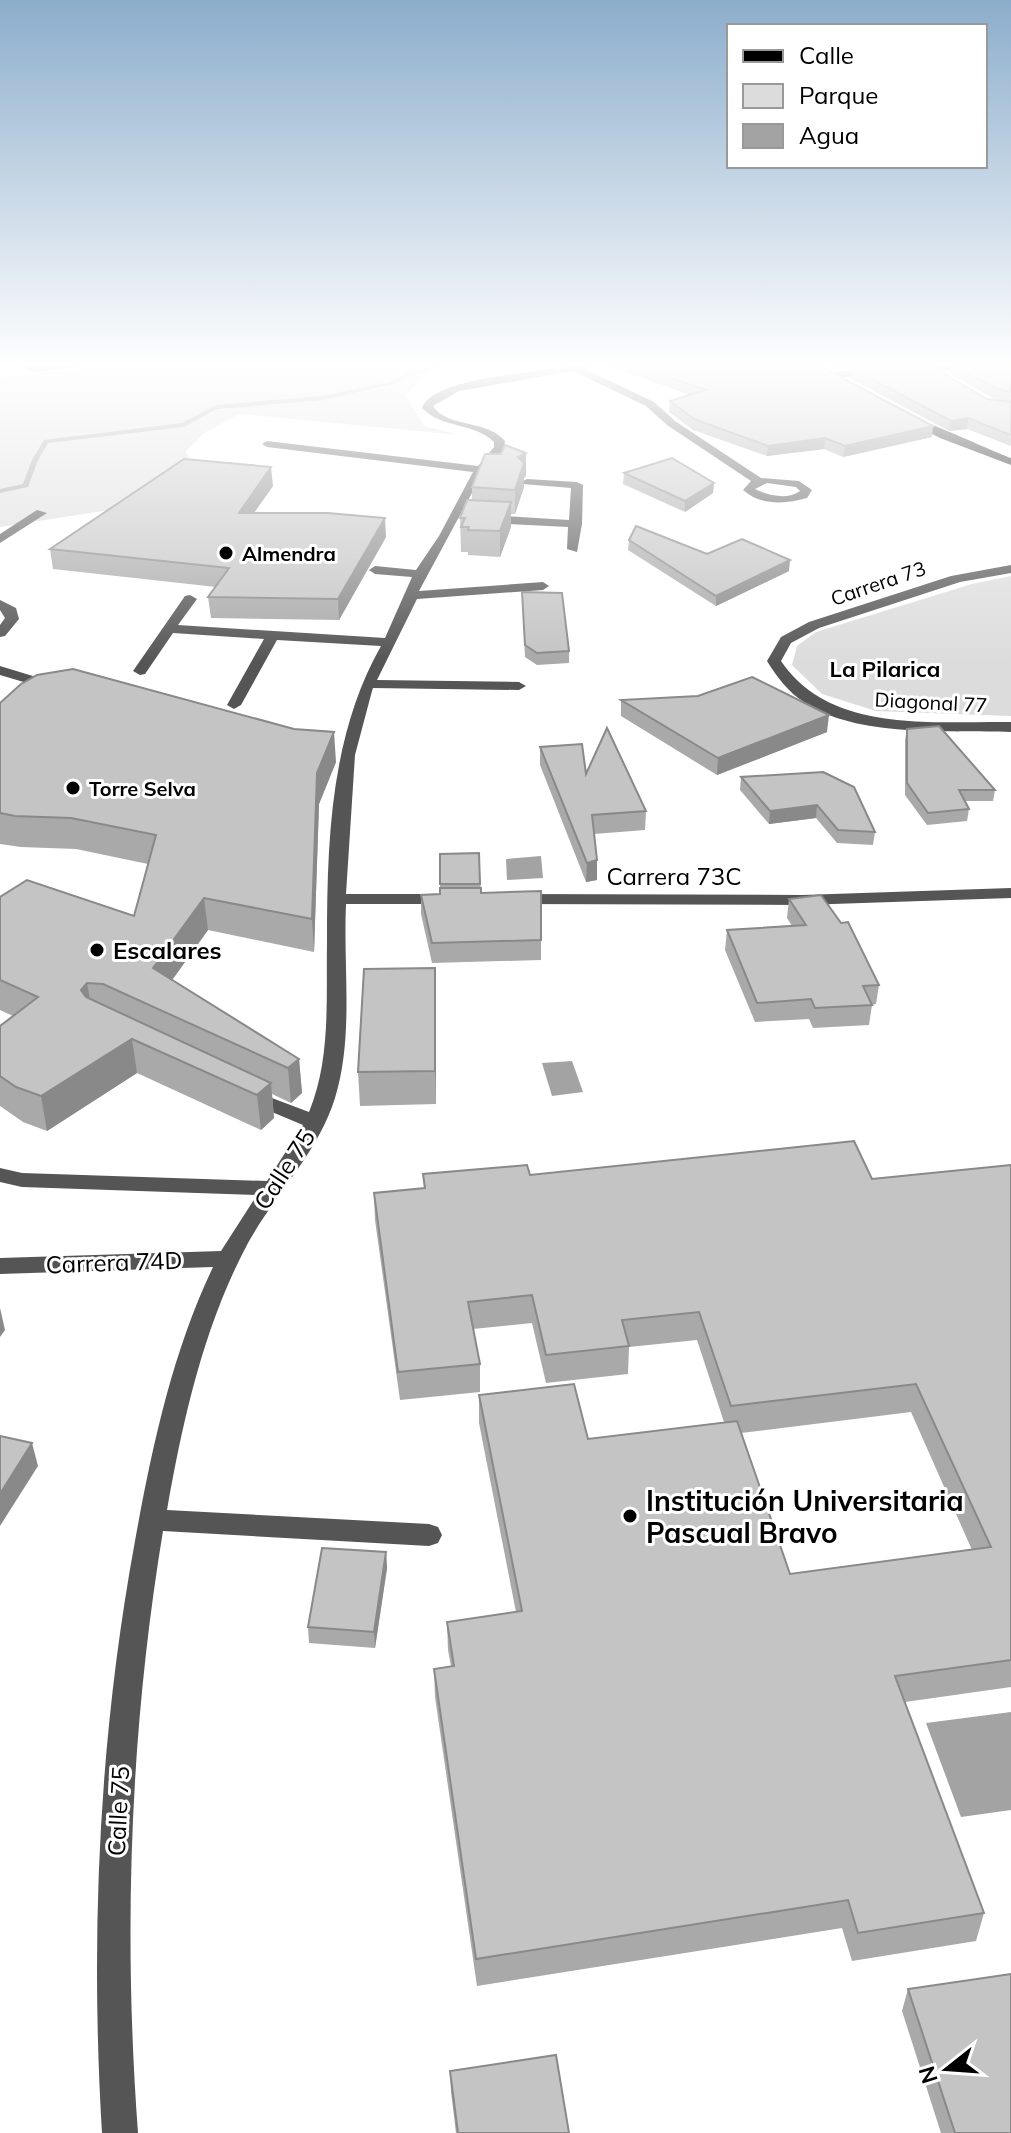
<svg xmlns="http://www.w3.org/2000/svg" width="1011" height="2133" font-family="Mulish,sans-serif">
<rect width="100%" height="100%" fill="#fff"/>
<!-- green -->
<g fill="#dcdcdc">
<polygon points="122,365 435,365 406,395 424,426 460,435 240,414 204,433 186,451 194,471 116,509 0,527 0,377"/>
<polygon points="1011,576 1011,716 876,711 822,694 792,665 797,646 816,632 972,584"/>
</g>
<!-- water -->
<g fill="#a3a3a3">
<polygon points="541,856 543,878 507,880 506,859"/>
<polygon points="572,1061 583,1092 552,1096 542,1063"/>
<polygon points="1011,1712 1011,1810 961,1817 926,1723"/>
</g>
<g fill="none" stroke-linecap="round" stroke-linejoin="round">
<!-- stream -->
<polygon fill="#a3a3a3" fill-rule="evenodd" points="441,365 450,365 412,375 393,384 323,400 217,409 184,427 48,443 38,460 28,487 0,493 0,489 23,484 32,460 44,440 182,423 216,405 323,396 389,382 408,373"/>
<!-- minor -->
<g fill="#555" fill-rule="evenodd">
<polygon points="16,365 96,365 34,372"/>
<path d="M570,365H595L585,369L654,402L675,421L761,478L799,481L812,490L807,498C785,504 761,506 743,490L751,481L667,425L646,406L573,371L459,391L433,406C447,428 486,419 505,441L504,448L480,478L419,591L543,582L549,586L543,590L417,599L377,680L519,682L526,686L519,690L373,688L372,691L355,755L346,894H447L456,899L447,904H346C343,968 354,1036 335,1098C318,1153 275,1194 248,1243C204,1325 183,1419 167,1510L429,1524L438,1527L442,1535L438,1543L429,1546L163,1531C130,1731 123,1931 138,2133H102C90,1934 99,1737 135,1541C152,1447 172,1353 213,1267L0,1274V1258L221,1251L257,1195L22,1187L0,1182V1168L22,1173L267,1181L303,1125L241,1099L238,1095L248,1089L309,1112C331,1059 326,999 327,943C327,842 330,736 381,646L277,640L241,705L234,709L227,705L264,639L173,633L145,674L140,675L133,671L185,596L190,595L197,599L178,625L385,638L412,577L375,574L369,570L375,566L416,570L439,536L473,472L267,447L262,444L267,441L478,466L494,447V442C474,422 442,429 422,408C434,376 539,374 570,365ZM767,483L796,487L800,491C788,500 769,496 755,489Z"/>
<polygon points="939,365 985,365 980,368 828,378 823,375 828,372"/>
<polygon points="527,479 577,482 583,485 582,524 577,552 567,549 568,527 486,523 480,519 486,515 569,520 571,488 523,484 521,482"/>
<polygon points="37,510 47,513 0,543 0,534"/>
<path d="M1011,565V573L960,582L819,628L791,643L781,661C830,734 933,721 1011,722V732C951,730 855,738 804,702C788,692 777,677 767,661L781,637L809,622L951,576Z"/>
<polygon points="0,600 16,608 19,619 5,636 0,637 0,625 5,618 0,610"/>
<polygon points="0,666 59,684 61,687 54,691 0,675"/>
<polygon points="1011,888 1011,898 803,905 515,904 506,899 515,894 803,895"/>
</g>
<!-- major -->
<path fill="#000" fill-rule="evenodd" d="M905,416C915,415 994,452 1011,458V465L940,438L905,420Z"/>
</g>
<!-- wall -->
<g fill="#a9a9a9" fill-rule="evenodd">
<polygon points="605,365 818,365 932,437 843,457 824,449 767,456 693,430 669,412 670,401 690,395"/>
<polygon points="950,365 1011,365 1011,446 967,429 949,431 851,379 853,369 987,399 1008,402 995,399 949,373"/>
<polygon points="624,473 714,483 713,493 685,512 623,484"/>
<polygon points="526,476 524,478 524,487 515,514 511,514 511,527 500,557 468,555 468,552 461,552 460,518 472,500 472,487"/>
<polygon points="273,486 254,513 386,537 339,620 211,618 208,597 216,587 53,569 50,549"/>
<polygon points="629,540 707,554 789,571 716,606 628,550"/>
<polygon points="522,592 569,651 569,663 537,665 525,657"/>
<polygon points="621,700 827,732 717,775 621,716"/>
<polygon points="0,703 336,762 319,804 314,952 208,930 172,980 299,1059 302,1093 291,1103 272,1094 274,1118 261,1130 137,1073 47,1131 23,1122 0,1106 0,1026 13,1016 0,1010 0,897 134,916 148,864 76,849 21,847 0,844"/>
<polygon points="907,729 995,790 993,801 965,801 969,809 967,821 927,825 905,795 905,740"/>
<polygon points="540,747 646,811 645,830 594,834 597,860 597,880 586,882 540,765"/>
<polygon points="823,772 875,832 873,845 837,843 816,818 769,824 740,790 741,777"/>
<polygon points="479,853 481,893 541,891 541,960 432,963 421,914 421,895 440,894 440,854"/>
<polygon points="789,899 879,985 876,1004 872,1005 869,1025 813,1028 809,1019 755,1022 725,950 727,930 792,926 787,918"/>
<polygon points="435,968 436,1104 360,1106 358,1072"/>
<path d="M1011,1165V1687L905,1702L984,1913L976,1941L852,1961L842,1928L477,1986L435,1697L434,1669L451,1666L448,1650L447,1622L516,1612L479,1423V1395L588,1439L724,1422L697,1340L629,1347L628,1374L546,1383L532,1323L473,1329L480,1364V1392L400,1400L375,1220L374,1193L424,1188L423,1174L872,1179ZM911,1412L972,1550L790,1574L741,1433Z"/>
<polygon points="386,1552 387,1568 375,1648 309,1643 308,1627"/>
<polygon points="908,1989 1011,2133 941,2133 902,2011"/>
<polygon points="450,2071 569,2133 456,2133 451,2092"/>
</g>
<!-- shaded-wall -->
<g fill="#898989">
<polygon points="832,365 889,365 831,369"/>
<polygon points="968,418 967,429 949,431 951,421"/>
<polygon points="933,426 932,437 843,457 845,446"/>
<polygon points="825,438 824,449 767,456 768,446"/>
<polygon points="526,453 526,476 524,478 524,487 515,514 515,490 518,457"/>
<polygon points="271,467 273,486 240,532 239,513"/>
<polygon points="714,483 713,493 685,512 685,501"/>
<polygon points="511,502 511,527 500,557 500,531"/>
<polygon points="385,518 386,537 339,620 338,599"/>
<polygon points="790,560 789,571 716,606 716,596"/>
<polygon points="829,715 827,732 717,775 718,758"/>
<polygon points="334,732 336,762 319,804 314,952 312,919 317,773"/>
<polygon points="817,805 816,818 769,824 770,811"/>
<polygon points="597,860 597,880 586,882 587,863"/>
<polygon points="204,898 208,930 157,1001 153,968"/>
<polygon points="435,968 436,1001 436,1104 435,1071"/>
<polygon points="87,983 93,1017 81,990"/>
<polygon points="132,1039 137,1073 47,1131 41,1096"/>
<polygon points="299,1059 302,1093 291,1103 288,1068"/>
<polygon points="271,1083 274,1118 261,1130 257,1095"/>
<polygon points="0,1308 5,1330 0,1337"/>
<polygon points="32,1443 38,1466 0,1526 0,1494"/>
<polygon points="386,1552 387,1568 375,1648 374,1632"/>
</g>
<!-- building -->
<g fill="#c4c4c4" stroke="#898989" stroke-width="2">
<polygon points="634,365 818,365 933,426 845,446 825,438 768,446 694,419 670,401 706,390"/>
<polygon points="918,365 929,365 987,399 1011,402 1011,435 968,418 951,421 853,369"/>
<polygon points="953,365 1011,365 1011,392 997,389"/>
<polygon points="505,445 526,453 518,457 524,463 515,490 472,487 485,454 501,454"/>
<polygon points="672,458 714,483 685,501 624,473"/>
<polygon points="184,459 271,467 239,513 328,513 385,518 338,599 208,597 229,568 50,549"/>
<polygon points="467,500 511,502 500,531 468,530 469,527 461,527 465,518 460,518"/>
<polygon points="636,526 707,554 742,539 790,560 716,596 629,540"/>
<polygon points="522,592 562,593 569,651 537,653 525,645"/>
<polygon points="73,669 294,729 334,732 317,773 312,919 204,898 153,968 299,1059 288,1068 103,984 87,983 81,990 86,997 271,1083 257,1095 132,1039 41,1096 16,1087 0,1076 0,1026 38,997 0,980 0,897 27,880 134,916 156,835 71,818 15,816 0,813 0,703 21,684 37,675"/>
<polygon points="752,677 829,715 718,758 621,700 698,696"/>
<polygon points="939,726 995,790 959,790 969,809 928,813 907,783 907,729"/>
<polygon points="607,728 646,811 592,815 597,860 587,863 540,747 582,744 586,774"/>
<polygon points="823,772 854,787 875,832 838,830 817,805 770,811 741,777"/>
<polygon points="479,853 480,884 440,884 440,854"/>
<polygon points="440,888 481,888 481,893 541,891 541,940 432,943 421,895 440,894"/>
<polygon points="821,895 841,923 848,922 879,985 863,986 872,1005 815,1008 811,999 757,1003 727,930 806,925 789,899"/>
<polygon points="435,968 435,1071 358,1072 364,969"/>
<polygon points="854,1141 872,1179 1011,1165 1011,1660 895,1676 984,1913 858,1933 848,1900 476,1959 434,1669 454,1666 447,1622 522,1611 479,1395 574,1384 588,1439 737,1421 790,1574 991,1547 916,1384 731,1406 699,1312 622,1320 629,1346 546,1355 532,1295 468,1302 480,1364 398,1372 374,1193 425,1188 423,1174 527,1165 530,1175"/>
<polygon points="0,1436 32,1443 0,1494"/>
<polygon points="322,1548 386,1552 374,1632 308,1627"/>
<polygon points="1011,1974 1011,2133 955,2133 908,1989"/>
<polygon points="556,2055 569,2133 458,2133 450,2071"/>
</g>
<!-- sky -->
<linearGradient id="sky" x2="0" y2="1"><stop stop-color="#8cadcc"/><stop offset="0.55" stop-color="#fff"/><stop offset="1" stop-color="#fff" stop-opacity="0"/></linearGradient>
<rect width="1011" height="663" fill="url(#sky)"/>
<!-- markers -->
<g fill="#000" stroke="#fff" stroke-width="3">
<circle cx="226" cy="553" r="8"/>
<circle cx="73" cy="788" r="8"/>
<circle cx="97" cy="950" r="8"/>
<circle cx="630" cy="1516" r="8"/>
</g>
<g text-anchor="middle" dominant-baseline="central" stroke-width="6" stroke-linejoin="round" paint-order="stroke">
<!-- far-poi labels -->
<g font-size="20" font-weight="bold" fill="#000" stroke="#fff" text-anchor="start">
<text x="242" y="553">Almendra</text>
<text x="89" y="788">Torre Selva</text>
</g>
<!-- far-street labels -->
<g font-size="20" fill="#000" stroke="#fff">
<text transform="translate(878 583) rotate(-19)">Carrera 73</text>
<text transform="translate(931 702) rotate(3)">Diagonal 77</text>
</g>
<!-- far-neighbourhood labels -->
<g font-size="22" font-weight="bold" fill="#000" stroke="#fff">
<text x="885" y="669">La Pilarica</text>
</g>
<!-- street labels -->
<g font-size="24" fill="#000" stroke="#fff">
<text x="674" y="876">Carrera 73C</text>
<text transform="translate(284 1169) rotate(-57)">Calle 75</text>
<text transform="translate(114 1262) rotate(-2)">Carrera 74D</text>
<text transform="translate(118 1811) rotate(-87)">Calle 75</text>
</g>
<!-- poi labels -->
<g font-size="24" font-weight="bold" fill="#000" stroke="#fff" text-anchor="start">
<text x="113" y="950">Escalares</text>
</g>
<!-- near-poi labels -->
<g font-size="28" font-weight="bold" fill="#000" stroke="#fff" text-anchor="start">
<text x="646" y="1500">Institución Universitaria<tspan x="646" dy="32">Pascual Bravo</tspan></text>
</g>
</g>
<!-- legend -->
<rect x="727" y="24" width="260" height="144" fill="#ffffff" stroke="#999999" stroke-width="2"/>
<rect x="743" y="50" width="40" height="12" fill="#000000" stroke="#999999" stroke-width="2"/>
<text x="799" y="64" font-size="24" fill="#000000">Calle</text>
<rect x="743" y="84" width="40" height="24" fill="#dcdcdc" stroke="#999999" stroke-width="2"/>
<text x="799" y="104" font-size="24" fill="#000000">Parque</text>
<rect x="743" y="124" width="40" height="24" fill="#a3a3a3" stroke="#999999" stroke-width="2"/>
<text x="799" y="144" font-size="24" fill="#000000">Agua</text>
<!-- north arrow -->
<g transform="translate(947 2069) rotate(253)" stroke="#ffffff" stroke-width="6" paint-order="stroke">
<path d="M0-6L14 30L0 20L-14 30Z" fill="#000000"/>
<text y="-12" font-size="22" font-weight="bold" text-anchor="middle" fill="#000000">N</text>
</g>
</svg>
